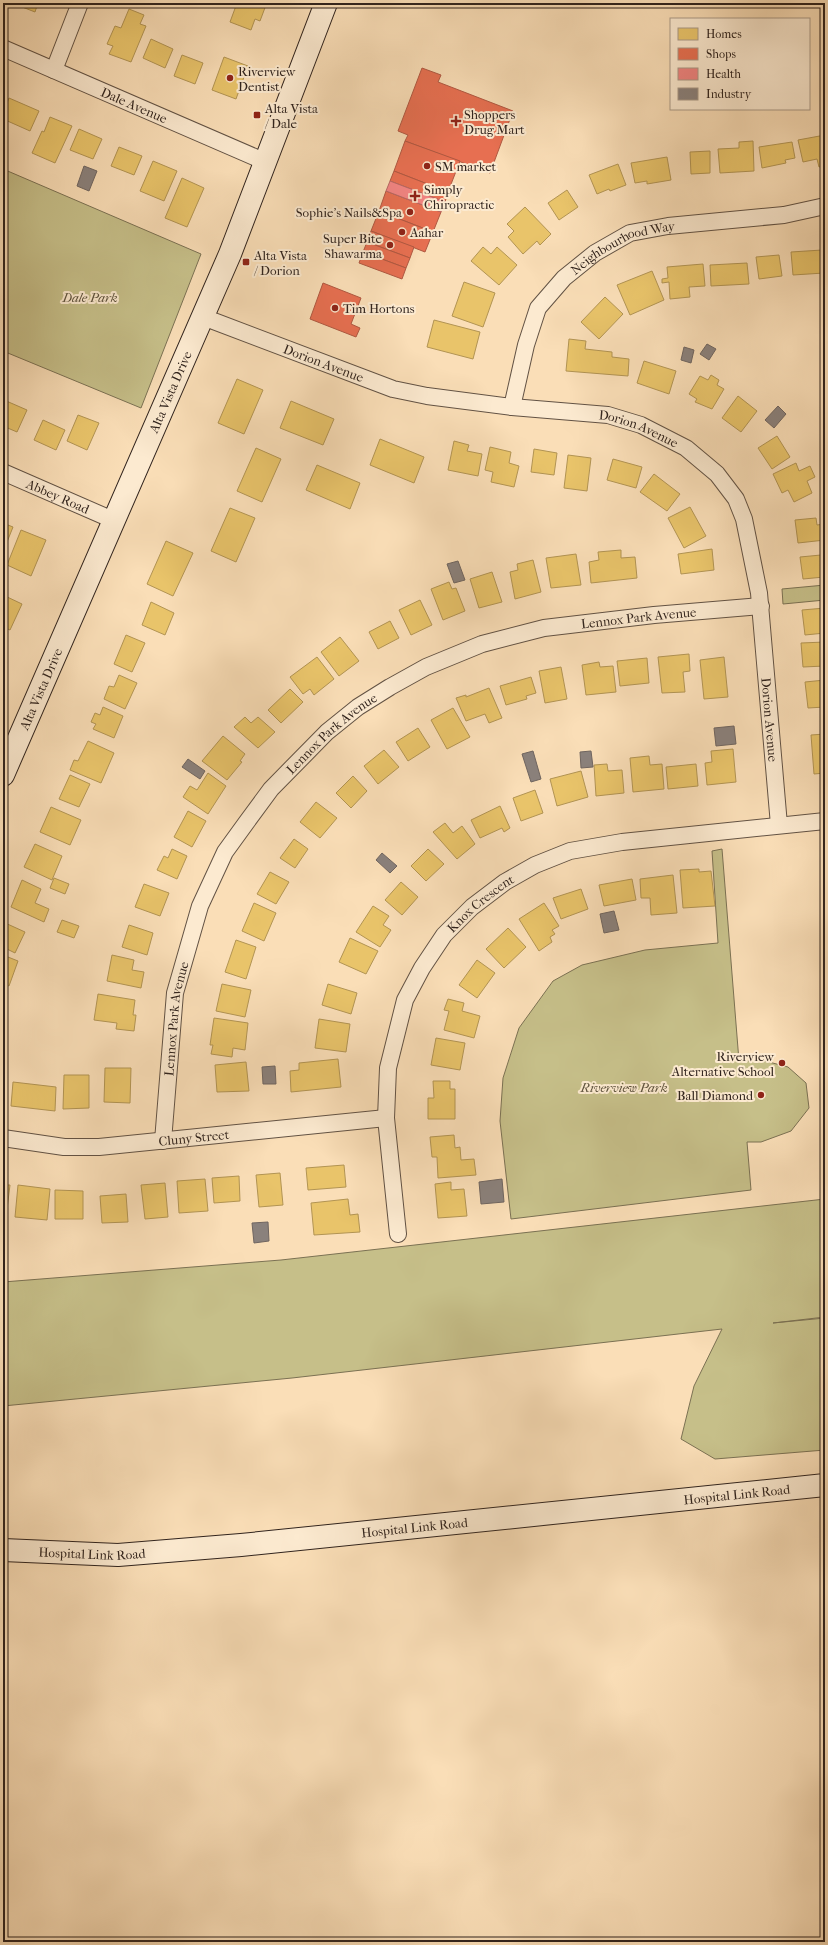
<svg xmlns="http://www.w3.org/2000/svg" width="828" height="1945" font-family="'IM FELL French Canon',serif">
<rect width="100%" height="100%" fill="#fadeb7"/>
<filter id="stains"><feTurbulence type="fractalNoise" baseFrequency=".005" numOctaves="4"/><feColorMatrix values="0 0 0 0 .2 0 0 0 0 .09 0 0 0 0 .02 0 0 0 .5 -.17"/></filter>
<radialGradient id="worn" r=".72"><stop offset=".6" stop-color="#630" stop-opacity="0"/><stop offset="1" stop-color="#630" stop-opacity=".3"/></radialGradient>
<!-- green -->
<g fill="#c6bf89" stroke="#7b7153">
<polygon points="3,169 201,254 141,408 3,351"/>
<polygon points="825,585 825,600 783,604 782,589"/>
<polygon points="722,849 739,1061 765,1061 788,1067 806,1083 809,1108 791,1131 761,1142 747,1142 751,1190 511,1219 500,1121 503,1078 519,1028 553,981 582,965 645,950 718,943 712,851"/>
<polygon points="825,1199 825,1317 773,1323 825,1318 825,1450 715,1459 681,1439 694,1386 722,1329 292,1378 3,1406 3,1282 281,1260"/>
</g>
<!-- homes -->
<g fill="#e9c46a" stroke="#b29453">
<polygon points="12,3 38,3 35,12"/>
<polygon points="237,3 261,3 266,5 260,21 255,19 251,30 230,22"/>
<polygon points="129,9 144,15 140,24 146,26 131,62 109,54 113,46 107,44 115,26 121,28"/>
<polygon points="151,39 173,49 165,68 143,58"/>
<polygon points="182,55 203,63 195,84 174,76"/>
<polygon points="224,57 248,66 236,99 212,90"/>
<polygon points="9,98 39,111 30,131 3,119 3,113"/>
<polygon points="50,117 72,126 55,163 32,153 42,131 44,132"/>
<polygon points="79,129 102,139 93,159 70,150"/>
<polygon points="825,135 825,166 819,167 817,159 803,162 798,140"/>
<polygon points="753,141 754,171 720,173 718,149 739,148 739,142"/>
<polygon points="792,142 795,158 785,160 786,163 762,168 759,147"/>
<polygon points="119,147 142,156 134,175 111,166"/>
<polygon points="710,151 710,173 691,174 690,152"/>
<polygon points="667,157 671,180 647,184 647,181 635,183 631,163"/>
<polygon points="153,161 177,171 164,201 140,191"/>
<polygon points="618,164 626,185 610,191 609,189 597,194 589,175"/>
<polygon points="182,178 204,188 187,227 165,218"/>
<polygon points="567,190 578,207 559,220 548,203"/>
<polygon points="525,207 551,234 540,245 537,241 523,254 508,237 514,231 507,224"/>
<polygon points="483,247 491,254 497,247 517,265 499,285 471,261"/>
<polygon points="822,250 824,273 793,275 791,252"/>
<polygon points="779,255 782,276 759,279 756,257"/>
<polygon points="747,263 749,284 711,286 710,265"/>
<polygon points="703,264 705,286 689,287 690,297 670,299 669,282 662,283 662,279 668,278 667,267"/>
<polygon points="652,271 664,300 630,315 617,285"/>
<polygon points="464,282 495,293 483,327 452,316"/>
<polygon points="605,297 623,314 599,339 581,322"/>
<polygon points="434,320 480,332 473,359 427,347"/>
<polygon points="569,339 586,341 585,349 612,352 612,357 629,359 628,376 566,371"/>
<polygon points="644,361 676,371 669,394 637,383"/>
<polygon points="711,375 719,380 717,385 724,389 712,409 695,402 697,399 689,394 700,376 708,380"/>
<polygon points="237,379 263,390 244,434 218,423"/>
<polygon points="738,396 757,411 741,432 722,418"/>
<polygon points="4,400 27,410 17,432 3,426"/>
<polygon points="291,401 334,419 323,445 280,428"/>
<polygon points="78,415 99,423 87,450 67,441"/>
<polygon points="43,420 65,430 56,450 34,440"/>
<polygon points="777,436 790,457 772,469 758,448"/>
<polygon points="380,439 424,457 414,483 370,465"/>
<polygon points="454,441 469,445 467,451 482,454 478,476 448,470"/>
<polygon points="490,447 511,452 509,463 519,466 514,487 491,482 493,472 485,470"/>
<polygon points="256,448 281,459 262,502 237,491"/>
<polygon points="534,449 557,453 554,475 531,472"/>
<polygon points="568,455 591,458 587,491 564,488"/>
<polygon points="613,459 642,467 636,488 607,480"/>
<polygon points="796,463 799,471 810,466 815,477 807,481 812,493 794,502 788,490 782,493 773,474"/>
<polygon points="317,465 360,483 350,509 306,490"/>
<polygon points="654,474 680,494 667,511 640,492"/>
<polygon points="690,507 706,536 684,548 668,518"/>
<polygon points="230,508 255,518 236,562 211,551"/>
<polygon points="816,518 817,525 825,524 825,540 798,543 795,520"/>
<polygon points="3,523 13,527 5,547 3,546"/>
<polygon points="21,530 46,540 31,576 7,565"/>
<polygon points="166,541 193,553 173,596 147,584"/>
<polygon points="712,549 714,570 681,574 678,554"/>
<polygon points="621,550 621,558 635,557 637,578 591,583 589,562 599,560 598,552"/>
<polygon points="576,554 581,585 551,588 546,558"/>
<polygon points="821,555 824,577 803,579 800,557"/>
<polygon points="533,560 541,592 515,599 510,572 518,570 517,564"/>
<polygon points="492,572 502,602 479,608 470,579"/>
<polygon points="449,582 452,589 456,588 465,611 443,620 431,589"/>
<polygon points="3,595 22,604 10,630 3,627"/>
<polygon points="420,600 432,625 411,635 399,610"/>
<polygon points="151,602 174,613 165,635 142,625"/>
<polygon points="825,608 825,633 805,635 802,610"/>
<polygon points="390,621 399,638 378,649 369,632"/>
<polygon points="126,635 145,643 132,672 114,664"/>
<polygon points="340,637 359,661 339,676 321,652"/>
<polygon points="825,642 825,666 803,667 801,643"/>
<polygon points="689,654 690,671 683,672 685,692 662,693 658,657"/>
<polygon points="317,657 334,679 314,695 310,689 303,694 290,677"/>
<polygon points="724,657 728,697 704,699 700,660"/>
<polygon points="647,658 649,683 620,686 617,661"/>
<polygon points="599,662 600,667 613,666 616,692 586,695 582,665"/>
<polygon points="561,667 567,699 545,703 539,671"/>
<polygon points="119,675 137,683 125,709 104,699 109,686 114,687"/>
<polygon points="531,677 536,693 526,696 527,699 506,705 500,686"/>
<polygon points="825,680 825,707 808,708 805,682"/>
<polygon points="489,688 502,718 489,723 485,714 466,721 456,698 466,695 466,697"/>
<polygon points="290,689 303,702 281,723 268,710"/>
<polygon points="103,707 123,716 114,738 93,729 96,724 91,722 95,713 100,715"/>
<polygon points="453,708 470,737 447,749 431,720"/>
<polygon points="245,717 251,723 258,717 275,732 258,748 234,727"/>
<polygon points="418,728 430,747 408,761 396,742"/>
<polygon points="825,734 825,773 814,774 811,735"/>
<polygon points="223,736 245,754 240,761 242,762 227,780 202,761"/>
<polygon points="88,741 114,753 101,783 70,770 74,760 78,761"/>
<polygon points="733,749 736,782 707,785 705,763 712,762 711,751"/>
<polygon points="384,750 399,767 378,784 364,766"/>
<polygon points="649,756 650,765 662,764 664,789 633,792 630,758"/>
<polygon points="607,764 608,771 622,770 624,793 596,796 594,765"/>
<polygon points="696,764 698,786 668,789 666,767"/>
<polygon points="581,771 588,797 557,806 550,779"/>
<polygon points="208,773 226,786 208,814 183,797 190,786 197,790"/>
<polygon points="70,775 90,784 79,807 59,799"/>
<polygon points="353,776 367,791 351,808 336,793"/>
<polygon points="535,790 543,813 521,821 513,798"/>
<polygon points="316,802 337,818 320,838 300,822"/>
<polygon points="500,806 510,828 504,832 502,828 480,838 471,820"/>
<polygon points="51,807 81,820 70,845 40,832"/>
<polygon points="188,811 206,821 192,847 174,837"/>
<polygon points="445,823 453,833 462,826 475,844 457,859 433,832"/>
<polygon points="294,839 308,849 295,868 280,858"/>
<polygon points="35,844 62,856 52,880 24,867"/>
<polygon points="172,849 187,856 177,879 157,870 164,856 168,858"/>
<polygon points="428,849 444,864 426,881 411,866"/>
<polygon points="699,869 699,872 711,871 715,906 683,908 680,870"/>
<polygon points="270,872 289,882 276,904 257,894"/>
<polygon points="673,875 677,913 651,915 650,898 641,898 640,879"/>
<polygon points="54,878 69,884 65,894 50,888"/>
<polygon points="632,879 636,900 604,906 599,885"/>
<polygon points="22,880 41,889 35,903 49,909 44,922 11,907"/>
<polygon points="401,882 418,897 402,915 385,900"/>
<polygon points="144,884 169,893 160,916 135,907"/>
<polygon points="581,889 588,909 561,919 553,898"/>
<polygon points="254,903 276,913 264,941 242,931"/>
<polygon points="544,903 559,926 552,930 555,934 550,937 552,942 539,951 519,919"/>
<polygon points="373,906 389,916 383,925 391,930 380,947 356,932"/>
<polygon points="62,920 79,926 74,938 57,932"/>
<polygon points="3,922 25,932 15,953 3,947"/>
<polygon points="129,925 153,933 147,955 122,947"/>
<polygon points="508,928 526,947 504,968 486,949"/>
<polygon points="350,938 378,951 366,974 339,962"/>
<polygon points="236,940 256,947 246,979 225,972"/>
<polygon points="3,955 18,961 9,986 3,983"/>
<polygon points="112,955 134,960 132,970 144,972 141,988 107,981"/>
<polygon points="477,960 495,973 477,998 459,985"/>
<polygon points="222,984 251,990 245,1017 216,1011"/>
<polygon points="328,984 357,993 351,1014 322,1005"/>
<polygon points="98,994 135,1000 133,1015 136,1015 134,1031 116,1029 117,1023 94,1020"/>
<polygon points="448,999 464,1003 462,1011 480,1016 474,1038 444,1030 449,1011 444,1010"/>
<polygon points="214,1018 248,1023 245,1050 233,1048 232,1057 211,1054 213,1045 210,1045"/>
<polygon points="319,1019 350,1024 346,1052 315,1048"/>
<polygon points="436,1038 465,1043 460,1070 431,1065"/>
<polygon points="338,1059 341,1087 291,1092 290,1071 299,1070 299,1063"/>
<polygon points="246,1062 249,1091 217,1092 215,1065"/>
<polygon points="105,1068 131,1068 130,1103 104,1102"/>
<polygon points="64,1075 89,1075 89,1108 63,1109"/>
<polygon points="433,1081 450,1081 450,1089 455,1089 455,1119 428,1119 428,1098 434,1098"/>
<polygon points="13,1082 56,1087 55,1111 11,1106"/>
<polygon points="454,1135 455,1148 460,1147 461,1160 474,1159 476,1175 438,1178 437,1157 432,1157 430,1137"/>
<polygon points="344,1165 346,1187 308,1190 306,1168"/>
<polygon points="280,1173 283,1205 259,1207 256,1175"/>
<polygon points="239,1176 240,1201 214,1203 212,1178"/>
<polygon points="205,1179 208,1211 179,1213 177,1181"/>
<polygon points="451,1182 451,1190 464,1189 467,1216 438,1218 435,1184"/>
<polygon points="165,1183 168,1217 145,1219 141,1185"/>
<polygon points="3,1185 10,1185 7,1209 3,1209"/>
<polygon points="18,1185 50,1189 47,1220 15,1217"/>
<polygon points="55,1190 83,1191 83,1219 55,1219"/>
<polygon points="126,1194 128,1222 102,1223 100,1196"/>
<polygon points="348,1199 350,1215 358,1214 360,1232 314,1235 311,1203"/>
</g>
<!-- shops -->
<g fill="#e76f51" stroke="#b05841">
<polygon points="422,68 441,75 438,82 513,111 490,173 405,141 408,135 398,131"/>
<polygon points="405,141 460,161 448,192 394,171"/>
<polygon points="394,171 448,192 445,202 390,181"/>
<polygon points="386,191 441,212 433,232 379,211"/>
<polygon points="379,211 433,232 425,252 371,231"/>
<polygon points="371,231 414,247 410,258 367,242"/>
<polygon points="367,242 410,258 406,268 363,252"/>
<polygon points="363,252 406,268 402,279 359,263"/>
<polygon points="323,283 361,298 351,324 360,328 356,337 310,319"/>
</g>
<!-- health -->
<polygon fill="#f28482" stroke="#b86764" points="390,181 445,202 441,212 386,191"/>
<!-- industry -->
<g fill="#8a817c" stroke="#6f6560">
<polygon points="84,166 97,171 89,191 77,186"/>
<polygon points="707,344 716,349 709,360 700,354"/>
<polygon points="684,347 694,350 691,363 681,360"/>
<polygon points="778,406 786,414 774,428 765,420"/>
<polygon points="458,561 465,580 454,583 447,564"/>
<polygon points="734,726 736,744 716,746 714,728"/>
<polygon points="533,751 541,779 531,782 522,754"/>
<polygon points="591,751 593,767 581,768 580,752"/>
<polygon points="188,759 205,771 200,779 182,767"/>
<polygon points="382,853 397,866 390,873 376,860"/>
<polygon points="614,911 619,930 604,933 600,914"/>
<polygon points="275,1066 276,1084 263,1084 262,1067"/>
<polygon points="502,1179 504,1202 481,1204 479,1182"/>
<polygon points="268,1222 269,1241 254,1243 252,1223"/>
</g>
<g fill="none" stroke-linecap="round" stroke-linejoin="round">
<defs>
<g id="street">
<path id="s1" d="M3,48L266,162"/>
<polyline points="54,70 80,3"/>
<path id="s2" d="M203,317L393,389L427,396L512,407L608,415L641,425L686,448L717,474L736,499L744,519L759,593L779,825"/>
<path id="s3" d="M512,407L526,345L538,308L564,278L595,253L630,233L668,226L784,215L825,206"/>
<path id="s4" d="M3,472L113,520"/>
<path id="s5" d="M3,1138L64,1147H99L386,1118"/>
<path id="s6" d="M163,1141L175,993L200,906L225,852L246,823L271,789L327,732L358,707L390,687L426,667L482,644L544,628L654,615L761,606"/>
<path id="s7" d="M398,1234L386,1118L388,1068L405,1000L422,968L444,935L472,907L505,882L535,865L570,851L622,842L825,821"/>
</g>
<g id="secondary">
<path id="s8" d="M3,775L230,254L326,3"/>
<path id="s9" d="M3,1550L118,1555L241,1545L825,1485"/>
</g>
</defs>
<!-- street casing -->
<use href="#street" stroke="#625244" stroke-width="18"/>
<!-- secondary casing -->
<use href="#secondary" stroke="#30231d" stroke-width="24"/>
<!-- street -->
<use href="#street" stroke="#fcead0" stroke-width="16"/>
<!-- secondary -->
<use href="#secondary" stroke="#fcead0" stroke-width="22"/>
</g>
<!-- markers -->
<g fill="#8f2418" stroke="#fcead0" stroke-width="1.5">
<circle cx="230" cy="78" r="4"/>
<rect x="253" y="111" width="8" height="8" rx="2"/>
<path d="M454 115h4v4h4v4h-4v4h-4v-4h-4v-4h4z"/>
<circle cx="427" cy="166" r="4"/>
<path d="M413 190h4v4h4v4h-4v4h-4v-4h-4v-4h4z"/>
<circle cx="410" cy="212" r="4"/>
<circle cx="402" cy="232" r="4"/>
<circle cx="390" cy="245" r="4"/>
<rect x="242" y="258" width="8" height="8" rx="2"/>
<circle cx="335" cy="308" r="4"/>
<circle cx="782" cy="1063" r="4"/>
<circle cx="761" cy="1095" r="4"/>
</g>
<g text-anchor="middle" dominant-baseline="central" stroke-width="4" stroke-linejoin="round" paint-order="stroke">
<!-- poi labels -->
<g font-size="13" fill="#30231d" stroke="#fcead0" text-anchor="start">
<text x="238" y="71">Riverview<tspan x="238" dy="15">Dentist</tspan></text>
<text x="265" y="108">Alta Vista<tspan x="265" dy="15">/ Dale</tspan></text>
<text x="464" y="114">Shoppers<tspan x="464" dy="15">Drug Mart</tspan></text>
<text x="435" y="166">SM market</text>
<text x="424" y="189">Simply<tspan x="424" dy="15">Chiropractic</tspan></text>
<text x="402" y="212" text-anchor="end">Sophie's Nails&amp;Spa</text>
<text x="410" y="232">Aahar</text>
<text x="382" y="238" text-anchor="end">Super Bite<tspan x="382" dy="15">Shawarma</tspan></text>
<text x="254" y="255">Alta Vista<tspan x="254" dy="15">/ Dorion</tspan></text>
<text x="343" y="308">Tim Hortons</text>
<text x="774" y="1056" text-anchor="end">Riverview<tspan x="774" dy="15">Alternative School</tspan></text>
<text x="753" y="1095" text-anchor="end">Ball Diamond</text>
</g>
<!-- street labels -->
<g font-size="13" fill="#30231d" stroke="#fcead0">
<text stroke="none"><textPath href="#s1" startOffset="143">Dale Avenue</textPath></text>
<text stroke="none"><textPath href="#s3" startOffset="210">Neighbourhood Way</textPath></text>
<text stroke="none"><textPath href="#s2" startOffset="129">Dorion Avenue</textPath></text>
<text stroke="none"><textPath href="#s8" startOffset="418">Alta Vista Drive</textPath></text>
<text stroke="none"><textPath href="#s2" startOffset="453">Dorion Avenue</textPath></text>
<text stroke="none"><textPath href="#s4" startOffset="60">Abbey Road</textPath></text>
<text stroke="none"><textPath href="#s6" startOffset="795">Lennox Park Avenue</textPath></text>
<text stroke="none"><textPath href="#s8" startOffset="94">Alta Vista Drive</textPath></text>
<text stroke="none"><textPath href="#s2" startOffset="801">Dorion Avenue</textPath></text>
<text stroke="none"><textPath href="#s6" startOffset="459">Lennox Park Avenue</textPath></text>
<text stroke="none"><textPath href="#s7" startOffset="361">Knox Crescent</textPath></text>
<text stroke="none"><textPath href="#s6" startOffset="123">Lennox Park Avenue</textPath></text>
<text stroke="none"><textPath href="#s5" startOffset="192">Cluny Street</textPath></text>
<text stroke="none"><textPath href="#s9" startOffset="737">Hospital Link Road</textPath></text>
<text stroke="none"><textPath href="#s9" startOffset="413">Hospital Link Road</textPath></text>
<text stroke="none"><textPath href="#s9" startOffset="89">Hospital Link Road</textPath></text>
</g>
<!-- park labels -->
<g font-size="13" font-style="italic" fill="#5d523d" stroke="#fcead0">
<text x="90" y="297">Dale Park</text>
<text x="624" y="1087">Riverview Park</text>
</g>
</g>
<!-- margin -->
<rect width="828" height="1945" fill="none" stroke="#fadeb7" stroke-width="16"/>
<rect x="4" y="4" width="820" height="1937" fill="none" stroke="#30231d" stroke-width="2"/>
<rect x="8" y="8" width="812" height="1929" fill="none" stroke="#30231d"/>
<!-- legend -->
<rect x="670" y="18" width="140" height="92" fill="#fcead0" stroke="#aa9a88"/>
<rect x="678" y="28" width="20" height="12" fill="#e9c46a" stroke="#aa9a88"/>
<text x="706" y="38" font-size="12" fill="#30231d">Homes</text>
<rect x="678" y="48" width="20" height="12" fill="#e76f51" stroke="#aa9a88"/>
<text x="706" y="58" font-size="12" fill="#30231d">Shops</text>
<rect x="678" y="68" width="20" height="12" fill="#f28482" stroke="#aa9a88"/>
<text x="706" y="78" font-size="12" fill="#30231d">Health</text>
<rect x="678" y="88" width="20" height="12" fill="#8a817c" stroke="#aa9a88"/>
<text x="706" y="98" font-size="12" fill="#30231d">Industry</text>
<rect width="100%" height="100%" filter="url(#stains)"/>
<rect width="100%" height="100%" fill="url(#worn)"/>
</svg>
